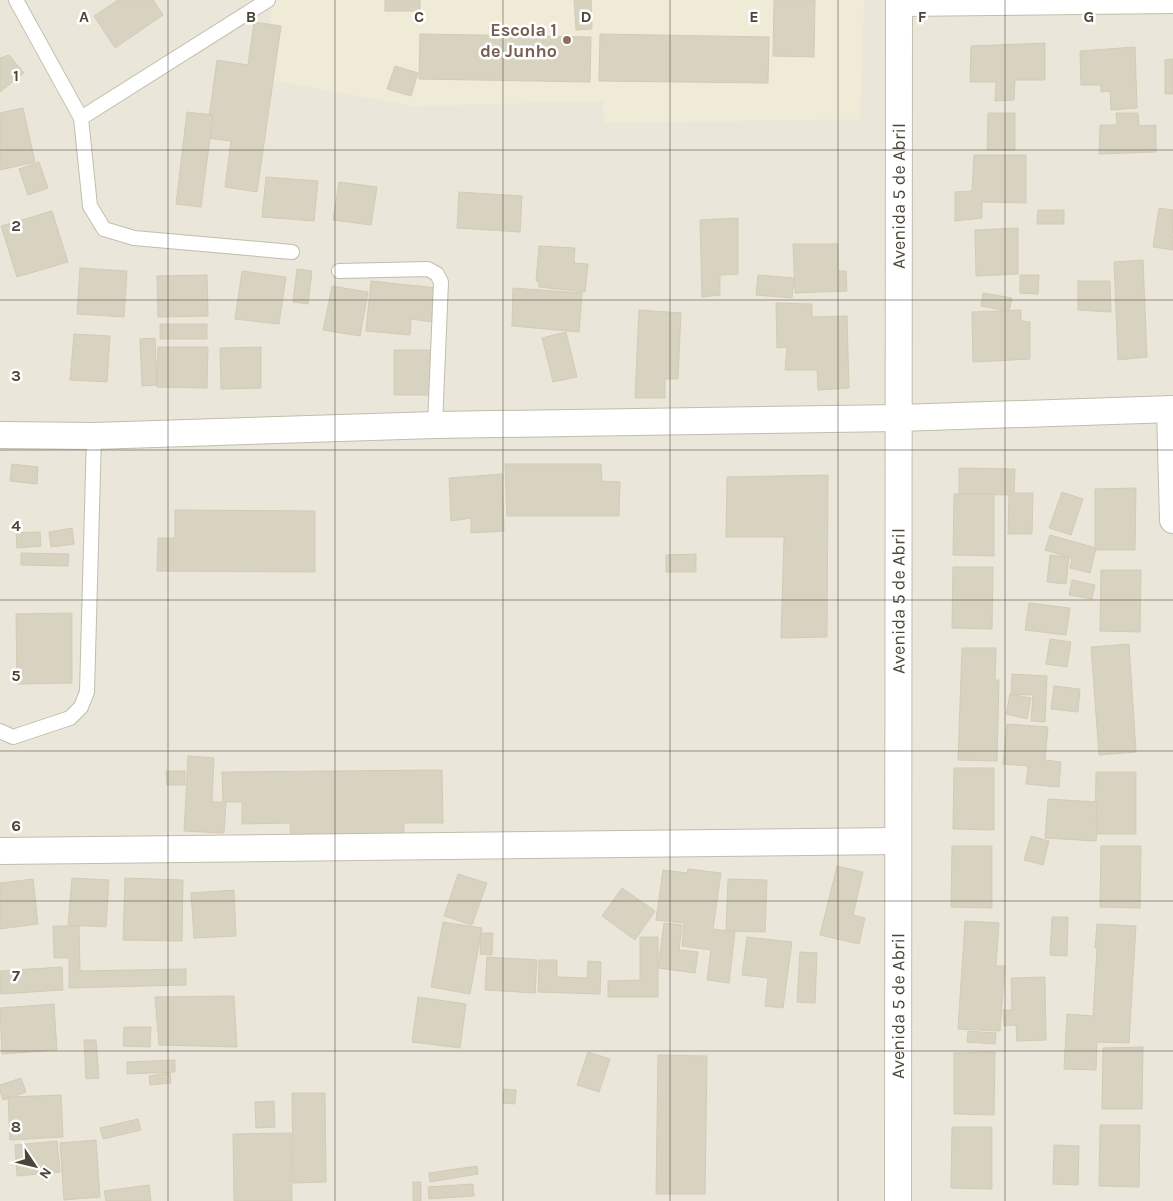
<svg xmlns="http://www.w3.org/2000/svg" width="1173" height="1201" font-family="Karla,sans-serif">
<rect width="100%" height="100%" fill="#f6f4ec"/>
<!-- residential -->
<rect fill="#eae7da" x="0" y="0" width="1173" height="1201"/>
<!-- education -->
<polygon fill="#efebd6" points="271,0 864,0 860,119 604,123 603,101 413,106 270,80"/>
<!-- building -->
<g fill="#d8d2c1" stroke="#d3cbb4">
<polygon points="118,0 153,0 163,15 115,48 94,16"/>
<rect x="385" y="0" width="35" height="11"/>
<polygon points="574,0 591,0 592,29 576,30"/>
<polygon points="774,0 815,0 814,57 773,56"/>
<polygon points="254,22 281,26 257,192 225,187 231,141 206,138 217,60 248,65"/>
<polygon points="420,34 591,37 590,82 419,79"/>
<polygon points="600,34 769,37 768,83 599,81"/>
<polygon points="1045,43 1045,80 1015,80 1014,100 995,101 996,82 970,82 971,46"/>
<polygon points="1135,47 1137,108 1111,110 1110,91 1101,92 1101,85 1081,85 1080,51"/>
<polygon points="9,55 24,73 0,92 0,58"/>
<polygon points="1173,59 1173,94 1165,94 1165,60"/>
<polygon points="395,66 418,73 411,96 387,89"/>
<polygon points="23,108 35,162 0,170 0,113"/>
<polygon points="187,112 213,115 201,207 176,204"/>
<polygon points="988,113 1015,113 1015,150 987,150"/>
<polygon points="1116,113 1138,113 1139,126 1156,125 1156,152 1099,154 1100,125 1117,125"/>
<polygon points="974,155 1026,155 1026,203 982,202 982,218 955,221 955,192 972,191"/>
<polygon points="39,162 48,188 28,195 19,169"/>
<polygon points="266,177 318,181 314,221 262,217"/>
<polygon points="339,182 377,187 371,225 333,220"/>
<polygon points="459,192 522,196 520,232 457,228"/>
<polygon points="1159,208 1173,210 1173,227 1172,236 1173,237 1173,250 1153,247"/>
<polygon points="1038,210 1064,210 1064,224 1037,224"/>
<polygon points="52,211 68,262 17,277 1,226"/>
<polygon points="738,218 738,274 720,275 720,295 702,297 700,220"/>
<polygon points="1018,228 1018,274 976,276 975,230"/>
<polygon points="793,244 838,244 838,271 846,271 847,291 795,293"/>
<polygon points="539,246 575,248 574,263 588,264 585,292 539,287 539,282 536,281"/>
<polygon points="1143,260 1147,357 1118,360 1114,262"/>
<polygon points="80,268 127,271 124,317 77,314"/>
<polygon points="297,269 312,271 308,304 293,302"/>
<polygon points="242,271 286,277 279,324 235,319"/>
<polygon points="207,275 208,316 158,317 157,276"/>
<polygon points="758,275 794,278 792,298 756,295"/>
<polygon points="1020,275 1039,275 1038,294 1020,293"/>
<polygon points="371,281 437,288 433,322 411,319 410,335 366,331"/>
<polygon points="1078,281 1110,281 1111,312 1078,310"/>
<polygon points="332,286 368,292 360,336 323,330"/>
<polygon points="513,288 582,293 579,332 512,326"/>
<polygon points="983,293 1012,298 1009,311 981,306"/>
<polygon points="776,303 812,304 812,317 847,316 849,388 818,390 817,370 785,370 787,347 777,348"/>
<polygon points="639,310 681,313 678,379 665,379 665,398 635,398"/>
<polygon points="1021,310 1021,321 1030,322 1030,359 973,362 972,312"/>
<rect x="160" y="324" width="47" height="15"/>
<polygon points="566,332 577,377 553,382 542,338"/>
<polygon points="74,334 110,336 107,382 70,380"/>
<polygon points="155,338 157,385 142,386 140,339"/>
<polygon points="158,347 208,347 207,388 157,387"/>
<polygon points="261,347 261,388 221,389 220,348"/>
<rect x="394" y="350" width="38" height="45"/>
<polygon points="12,464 38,467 37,484 10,481"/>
<polygon points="505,464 601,464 602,481 620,482 619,516 507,516"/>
<polygon points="959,468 1015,469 1014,493 1033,493 1032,534 1008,534 1009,495 959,494"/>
<polygon points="502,474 504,531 471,533 471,518 451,521 449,478"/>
<polygon points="828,475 827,637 781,638 784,537 726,537 727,477"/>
<polygon points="1136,488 1135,550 1095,550 1095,489"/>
<polygon points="1062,492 1083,499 1071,535 1049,528"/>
<polygon points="954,494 994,494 994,556 953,555"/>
<polygon points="175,510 315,511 315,572 157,571 158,538 175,538"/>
<polygon points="72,528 74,544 51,547 49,532"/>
<polygon points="40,532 41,546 17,548 16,533"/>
<polygon points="1050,535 1096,548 1090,573 1070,568 1072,558 1045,550"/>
<polygon points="21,553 69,554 68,566 21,565"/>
<polygon points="696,554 696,572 666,572 666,555"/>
<polygon points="1050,555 1069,557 1066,584 1047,582"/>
<polygon points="953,567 993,567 992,629 952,628"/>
<polygon points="1101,570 1141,570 1140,632 1100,631"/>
<polygon points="1072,580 1095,585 1092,599 1069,595"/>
<polygon points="1029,603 1070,608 1066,635 1025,630"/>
<polygon points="72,613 72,683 17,684 16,614"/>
<polygon points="1050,639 1071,642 1067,667 1046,664"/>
<polygon points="1129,644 1136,752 1099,755 1091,647"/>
<polygon points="962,648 996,648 995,680 999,680 997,761 958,760"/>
<polygon points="1012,674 1047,676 1045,722 1031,721 1033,695 1011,694"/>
<polygon points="1054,686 1080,689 1078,712 1051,709"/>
<polygon points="1010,694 1031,698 1027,719 1006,714"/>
<polygon points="1007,724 1048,727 1045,760 1061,762 1059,787 1026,784 1028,766 1003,764"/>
<polygon points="188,756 214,758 212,802 226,802 224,833 184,831"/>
<polygon points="954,768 994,768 994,830 953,829"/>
<polygon points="442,770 443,823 404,823 404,836 291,837 290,823 242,824 242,802 223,802 222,772"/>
<polygon points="166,771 185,771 185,785 167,785"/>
<polygon points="1096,772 1136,772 1136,834 1095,834"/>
<polygon points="1048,799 1097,802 1096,820 1098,821 1096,841 1045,838"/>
<polygon points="1031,836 1049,841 1043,865 1024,860"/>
<polygon points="952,846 992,846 992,908 951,907"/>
<polygon points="1101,846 1141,846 1140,908 1100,907"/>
<polygon points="837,866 863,872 853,915 865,918 859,944 820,935"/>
<polygon points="688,869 721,873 713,929 735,932 729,983 707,980 711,950 682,946 684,923 656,920 663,870 687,873"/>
<polygon points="458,874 487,883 472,925 444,916"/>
<polygon points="72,878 109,880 106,927 68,925"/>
<polygon points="125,878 183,880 182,941 123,940"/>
<polygon points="33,879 38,924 0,929 0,883"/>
<polygon points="728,879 767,880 765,932 726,931"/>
<polygon points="622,888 655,911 635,940 602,916"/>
<polygon points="234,890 236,936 194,938 191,893"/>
<polygon points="1052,917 1068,917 1067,956 1050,955"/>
<polygon points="965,921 999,923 996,966 1005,966 1000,1031 958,1029"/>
<polygon points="443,922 482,928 470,994 431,987"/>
<polygon points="664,923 682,925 679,950 698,952 695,973 658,968"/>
<polygon points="1097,924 1136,926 1129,1043 1097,1042 1096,1070 1064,1069 1067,1014 1093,1016 1097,948 1095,948"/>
<polygon points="53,926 79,926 80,971 186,969 186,985 69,988 69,958 54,958"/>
<polygon points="481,933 493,933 492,955 480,954"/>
<polygon points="640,937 658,937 658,997 608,997 608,981 640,980"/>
<polygon points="747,937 792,942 783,1008 765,1006 768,978 742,975"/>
<polygon points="800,952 817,953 815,1003 797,1002"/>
<polygon points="487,957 537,960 535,993 485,990"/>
<polygon points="539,960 557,960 557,977 587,978 588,961 601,962 600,994 538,992"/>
<polygon points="62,967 63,990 0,994 0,971"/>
<polygon points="1045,977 1046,1040 1017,1041 1016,1025 1004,1026 1003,1010 1012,1010 1011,978"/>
<polygon points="234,996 237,1047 159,1045 155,997"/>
<polygon points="418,997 466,1004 460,1048 412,1042"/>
<polygon points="54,1004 57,1050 2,1054 0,1008"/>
<polygon points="124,1027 151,1027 150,1047 123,1046"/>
<polygon points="968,1031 996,1033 995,1044 967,1042"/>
<polygon points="84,1040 96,1040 99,1078 86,1079"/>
<polygon points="1143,1047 1142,1109 1102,1109 1103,1048"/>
<polygon points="588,1052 610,1059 599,1092 577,1085"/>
<polygon points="995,1052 994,1115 954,1114 954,1053"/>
<polygon points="658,1055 707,1056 705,1194 656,1194"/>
<polygon points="175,1060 175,1072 127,1074 127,1062"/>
<polygon points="170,1073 171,1083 150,1085 149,1076"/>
<polygon points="21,1078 26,1092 3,1100 0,1091 0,1085"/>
<polygon points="504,1089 516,1090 515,1104 503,1103"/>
<polygon points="292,1093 325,1093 326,1182 293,1183"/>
<polygon points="61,1095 63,1137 10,1140 8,1097"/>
<polygon points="274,1101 275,1127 256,1128 255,1102"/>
<polygon points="138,1119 141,1130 103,1139 100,1128"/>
<polygon points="1100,1125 1140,1125 1139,1187 1099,1186"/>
<polygon points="952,1127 992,1127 992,1189 951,1188"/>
<polygon points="291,1133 292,1201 234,1201 233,1134"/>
<polygon points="96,1140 100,1197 64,1200 60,1143"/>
<polygon points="57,1141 60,1172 17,1176 15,1145"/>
<polygon points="1054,1145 1079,1146 1078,1185 1053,1184"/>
<polygon points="477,1166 478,1174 430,1182 429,1173"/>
<rect x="413" y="1182" width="8" height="19"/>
<polygon points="473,1184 474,1196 429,1199 428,1187"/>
<polygon points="149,1185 151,1201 106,1201 104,1191"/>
</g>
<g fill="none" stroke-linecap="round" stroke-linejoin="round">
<defs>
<g id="service">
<polyline points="16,0 81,118 90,206 104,229 134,238 292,252"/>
<polyline points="81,118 268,0"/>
<polyline points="339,271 428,269 437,274 441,282 435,425"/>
<polyline points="0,731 13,737 70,718 81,707 87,692 94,436"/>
</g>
<g id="minor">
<polyline points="899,3 1173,0"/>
<polyline points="1170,409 1173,520"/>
<polyline points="0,435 94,436 435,425 899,418 1173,409"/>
<polyline points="0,851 898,841"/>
<path id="s1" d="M898,1201L899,0"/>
</g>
</defs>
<!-- service casing -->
<use href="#service" stroke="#c2bdae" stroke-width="16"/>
<!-- minor casing -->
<use href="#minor" stroke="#c2bdae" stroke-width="28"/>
<!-- service -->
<use href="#service" stroke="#fff" stroke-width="14"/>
<!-- minor -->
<use href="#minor" stroke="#fff" stroke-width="26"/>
</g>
<!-- grid -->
<path fill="none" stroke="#4b4639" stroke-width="1" stroke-opacity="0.55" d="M168,0V1201M335,0V1201M503,0V1201M670,0V1201M838,0V1201M1005,0V1201M0,150H1173M0,300H1173M0,450H1173M0,600H1173M0,751H1173M0,901H1173M0,1051H1173"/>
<!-- markers -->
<circle fill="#8d6e63" stroke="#fff" stroke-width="2" cx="567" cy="40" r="5"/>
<g text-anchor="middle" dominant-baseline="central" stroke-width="5" stroke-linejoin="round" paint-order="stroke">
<!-- education labels -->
<g font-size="18" font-weight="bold" fill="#785e54" stroke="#fff" text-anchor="end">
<text x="557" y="30">Escola 1<tspan x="557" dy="21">de Junho</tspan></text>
</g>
<!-- street labels -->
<g font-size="18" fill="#4b4639" stroke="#fff">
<text stroke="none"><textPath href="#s1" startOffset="1005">Avenida 5 de Abril</textPath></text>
<text stroke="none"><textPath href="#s1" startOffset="600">Avenida 5 de Abril</textPath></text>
<text stroke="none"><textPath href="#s1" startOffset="195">Avenida 5 de Abril</textPath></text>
</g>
</g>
<g font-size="16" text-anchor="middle" font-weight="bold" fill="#4b4639" stroke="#fff" stroke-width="5" stroke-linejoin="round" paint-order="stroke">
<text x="84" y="22">A</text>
<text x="251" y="22">B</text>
<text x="419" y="22">C</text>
<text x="586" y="22">D</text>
<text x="754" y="22">E</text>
<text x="922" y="22">F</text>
<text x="1089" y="22">G</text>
<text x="16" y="81">1</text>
<text x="16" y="231">2</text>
<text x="16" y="381">3</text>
<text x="16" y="531">4</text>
<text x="16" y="681">5</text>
<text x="16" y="831">6</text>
<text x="16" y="981">7</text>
<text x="16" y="1132">8</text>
</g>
<!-- north arrow -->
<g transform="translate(35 1166) rotate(125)" stroke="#ffffff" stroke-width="4" paint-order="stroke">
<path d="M0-4L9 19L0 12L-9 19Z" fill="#4b4639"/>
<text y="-8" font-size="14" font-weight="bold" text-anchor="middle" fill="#4b4639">N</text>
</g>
</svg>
